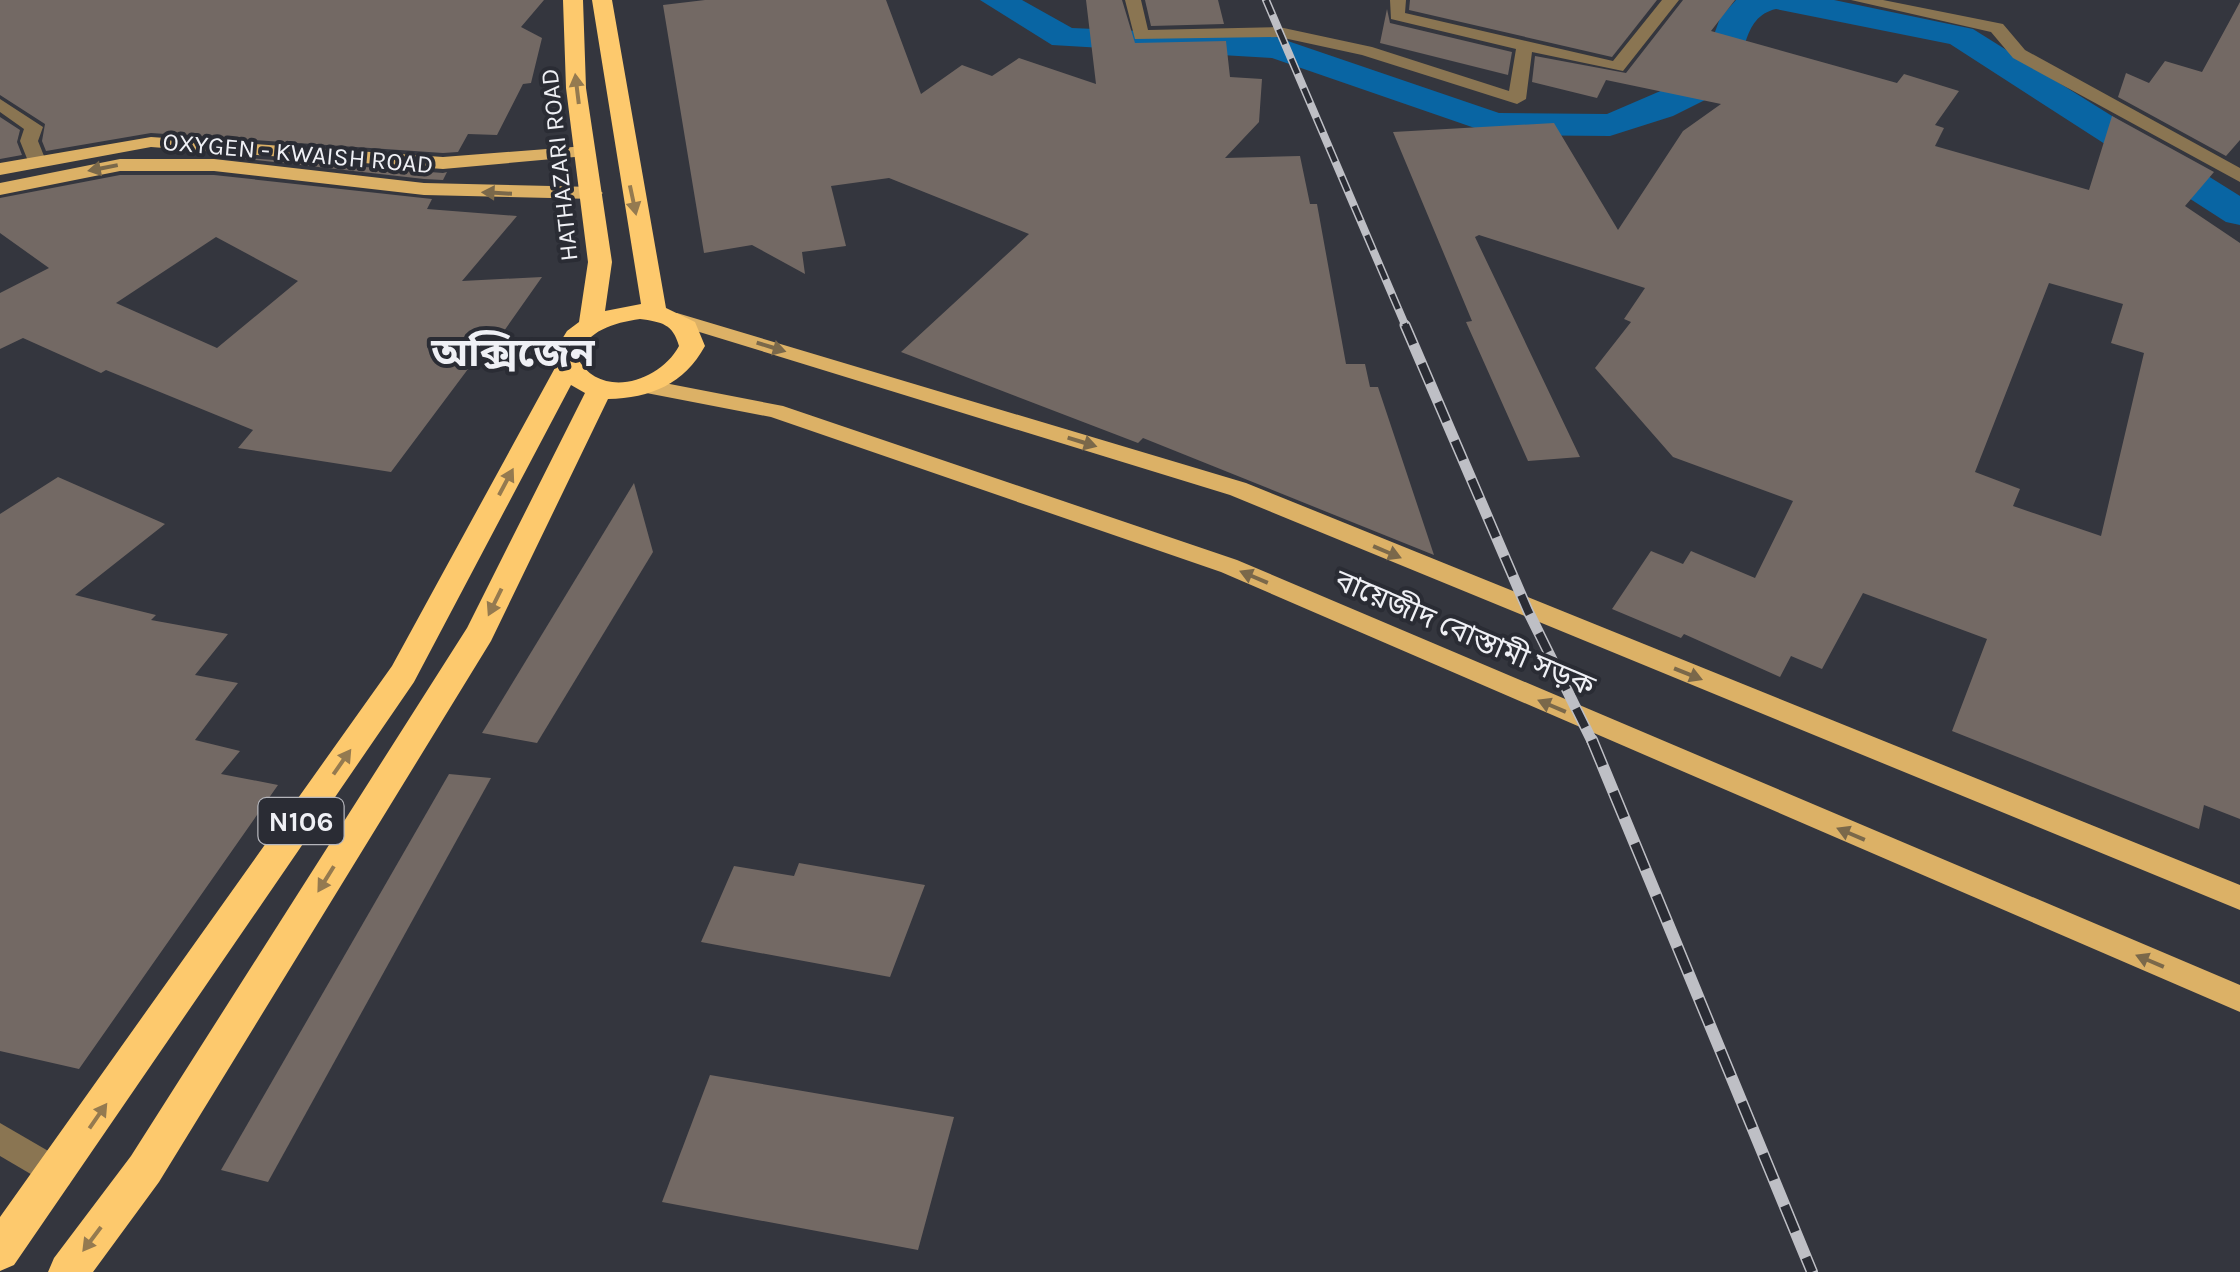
<svg xmlns="http://www.w3.org/2000/svg" width="2240" height="1272" font-family="Karla,'Noto Sans Bengali',sans-serif">
<rect width="100%" height="100%" fill="#34363e"/>
<g fill="none" stroke-linecap="round" stroke-linejoin="round">
<!-- canal -->
<path fill="#0965a3" fill-rule="evenodd" d="M980,0H1022L1072,28L1276,37L1499,113L1607,114L1700,74L1720,18L1736,0H1834L1973,29L2240,196V225L2226,222L1950,44L1776,9C1740,17 1747,61 1729,88L1673,116L1610,136L1495,135L1272,58L1052,45Z"/>
</g>
<!-- building -->
<g fill="#736964" fill-rule="evenodd">
<polygon points="0,0 544,0 521,27 542,38 531,83 523,84 497,135 468,134 458,152 443,153 151,133 46,151 42,141 45,124 0,95"/>
<polygon points="705,0 886,0 921,94 962,65 992,76 1019,58 1096,84 1086,0 1122,0 1135,43 1226,41 1230,77 1262,79 1259,122 1225,158 1300,156 1310,204 1317,204 1346,364 1365,364 1370,387 1378,387 1434,555 1143,438 1138,443 901,352 1029,234 889,178 831,186 846,246 802,252 805,274 752,245 704,253 663,5"/>
<polygon points="1145,0 1218,0 1224,24 1151,26"/>
<polygon points="1410,0 1657,0 1612,57 1409,10"/>
<path d="M1683,0H1735L1711,31L1897,83L1904,74L1959,91L1935,125L1944,128L1935,146L2089,190L2112,116L2214,172L2185,206L2240,243V819L2204,805L2199,829L1952,731L1987,639L1863,593L1822,669L1791,656L1780,677L1684,634L1681,638L1612,609L1651,551L1683,564L1691,551L1755,578L1793,501L1673,457L1595,368L1631,322L1624,319L1645,288L1479,235L1475,237L1580,457L1528,461L1466,322L1472,321L1393,132L1554,123L1618,230L1683,131L1721,104L1606,80L1597,98L1532,82L1535,56L1626,73ZM2049,283L2123,304L2111,343L2144,353L2101,536L2013,506L2020,489L1975,472Z"/>
<polygon points="2240,2 2240,140 2226,156 2118,97 2126,73 2149,83 2165,61 2202,72"/>
<polygon points="1387,9 1390,23 1512,52 1508,75 1380,43"/>
<polygon points="0,117 20,130 17,142 22,155 0,159"/>
<polygon points="221,156 443,173 447,172 443,180 424,179"/>
<path d="M120,175H214L432,199L427,209L517,216L462,281L542,277L485,358L477,357L391,472L238,448L253,430L106,370L101,373L23,338L0,349V293L49,268L0,233V198ZM216,237L298,281L217,348L116,303Z"/>
<polygon points="58,477 165,524 75,595 156,615 151,620 228,634 195,675 238,683 195,740 240,751 221,774 278,785 79,1069 0,1051 0,514"/>
<polygon points="634,483 653,552 537,743 482,733"/>
<polygon points="449,774 491,778 268,1182 221,1170"/>
<polygon points="799,863 925,885 890,977 701,942 734,866 794,876"/>
<polygon points="710,1075 954,1117 918,1250 662,1202"/>
</g>
<g fill="none" stroke-linecap="round" stroke-linejoin="round">
<!-- minor -->
<g fill="#8a7552" fill-rule="evenodd">
<polygon points="1125,0 1141,0 1148,30 1279,27 1372,47 1509,91 1516,49 1391,19 1390,0 1406,0 1405,13 1613,61 1662,0 1679,0 1623,71 1532,52 1526,99 1517,104 1362,55 1279,37 1135,39"/>
<polygon points="1851,0 1883,0 2003,24 2025,50 2240,168 2240,182 2013,58 1991,32"/>
<polygon points="0,99 43,127 38,141 46,161 44,165 37,167 28,161 20,141 24,129 0,112"/>
<polygon points="0,1123 69,1163 74,1174 69,1185 58,1190 0,1156"/>
</g>
<!-- major -->
<g fill="#dcb166" fill-rule="evenodd">
<polygon points="151,137 443,157 586,146 595,151 586,156 443,169 151,147 0,175 0,163"/>
<polygon points="120,159 214,159 424,183 594,187 603,193 594,199 424,195 214,171 120,171 0,195 0,183"/>
<polygon points="677,313 1246,483 2240,885 2240,910 1230,495 670,323 670,315"/>
<polygon points="644,379 783,406 1237,560 2240,985 2240,1012 1221,572 771,417 636,391 633,386"/>
</g>
<!-- highway -->
<path fill="#fdc96d" fill-rule="evenodd" d="M563,0H583L586,88L612,262L605,311L641,304L592,0H612L666,308L695,322L705,346C684,384 651,398 608,399L491,641L159,1182L93,1272H48L54,1258L131,1156L467,628L585,393L571,385L414,682L14,1265L0,1271V1217L392,666L556,366L551,357L567,331L579,322L588,262L566,88ZM640,319C662,322 673,324 679,346C659,383 599,400 577,357C588,330 613,323 640,319Z"/>
<defs>
<polyline id="rail-far2" points="1266,0 1406,327"/>
<polyline id="rail-far1" points="1405,325 1528,611 1593,743"/>
<polyline id="rail" points="1592,740 1812,1272"/>
</defs>
<!-- rail-far2 casing -->
<use href="#rail-far2" stroke="#bebfc5" stroke-width="8"/>
<!-- rail-far1 casing -->
<use href="#rail-far1" stroke="#bebfc5" stroke-width="11"/>
<!-- rail casing -->
<use href="#rail" stroke="#bebfc5" stroke-width="12"/>
<!-- rail-far2 -->
<use href="#rail-far2" stroke="#2a2c34" stroke-width="5" stroke-dasharray="16" stroke-linecap="butt"/>
<!-- rail-far1 -->
<use href="#rail-far1" stroke="#2a2c34" stroke-width="8" stroke-dasharray="21" stroke-linecap="butt"/>
<!-- rail -->
<use href="#rail" stroke="#2a2c34" stroke-width="9" stroke-dasharray="28" stroke-linecap="butt"/>
</g>
<!-- one-way arrows -->
<defs><path id="oneway-solid" d="M-6-.8H1V-3.2L6.5 0L1 3.2V.8H-6Z" transform="scale(2.5)"/></defs>
<g fill="#947a50">
<use href="#oneway-solid" transform="translate(577 89) rotate(-97)"/>
<use href="#oneway-solid" transform="translate(633 200) rotate(78)"/>
<use href="#oneway-solid" transform="translate(506 482) rotate(-62)"/>
<use href="#oneway-solid" transform="translate(495 602) rotate(116)"/>
<use href="#oneway-solid" transform="translate(342 762) rotate(-55)"/>
<use href="#oneway-solid" transform="translate(326 879) rotate(122)"/>
<use href="#oneway-solid" transform="translate(98 1116) rotate(-55)"/>
<use href="#oneway-solid" transform="translate(92 1239) rotate(127)"/>
</g>
<g fill="#7a684a">
<use href="#oneway-solid" transform="translate(103 168) rotate(169)"/>
<use href="#oneway-solid" transform="translate(497 193) rotate(-177)"/>
<use href="#oneway-solid" transform="translate(771 347) rotate(17)"/>
<use href="#oneway-solid" transform="translate(1082 442) rotate(17)"/>
<use href="#oneway-solid" transform="translate(1387 552) rotate(23)"/>
<use href="#oneway-solid" transform="translate(1254 577) rotate(-157)"/>
<use href="#oneway-solid" transform="translate(1688 674) rotate(22)"/>
<use href="#oneway-solid" transform="translate(1552 706) rotate(-157)"/>
<use href="#oneway-solid" transform="translate(1851 834) rotate(-157)"/>
<use href="#oneway-solid" transform="translate(2150 961) rotate(-157)"/>
</g>
<g text-anchor="middle" dominant-baseline="central" stroke-width="8" stroke-linejoin="round" paint-order="stroke">
<!-- far-street labels -->
<g font-size="25" fill="#eff0f5" stroke="#2a2c34">
<text transform="translate(298 153) rotate(5)">OXYGEN - KWAISH ROAD</text>
<text transform="translate(559 165) rotate(-96)">HATHAZARI ROAD</text>
</g>
<!-- shield labels -->
<rect fill="#2a2c34" stroke="#b4b5bb" stroke-width="2.5" x="258.5" y="798" width="85" height="46" rx="8"/>
<g font-size="28" font-weight="bold" fill="#eff0f5">
<text x="301" y="821">N106</text>
</g>
<!-- street labels -->
<g font-size="30" fill="#eff0f5" stroke="#2a2c34">
<text transform="translate(1465 633) rotate(23)">বায়েজীদ বোস্তামী সড়ক</text>
</g>
<!-- district labels -->
<g font-size="40" font-weight="bold" fill="#eff0f5" stroke="#2a2c34">
<text x="513" y="352">অক্সিজেন</text>
</g>
</g>
</svg>
